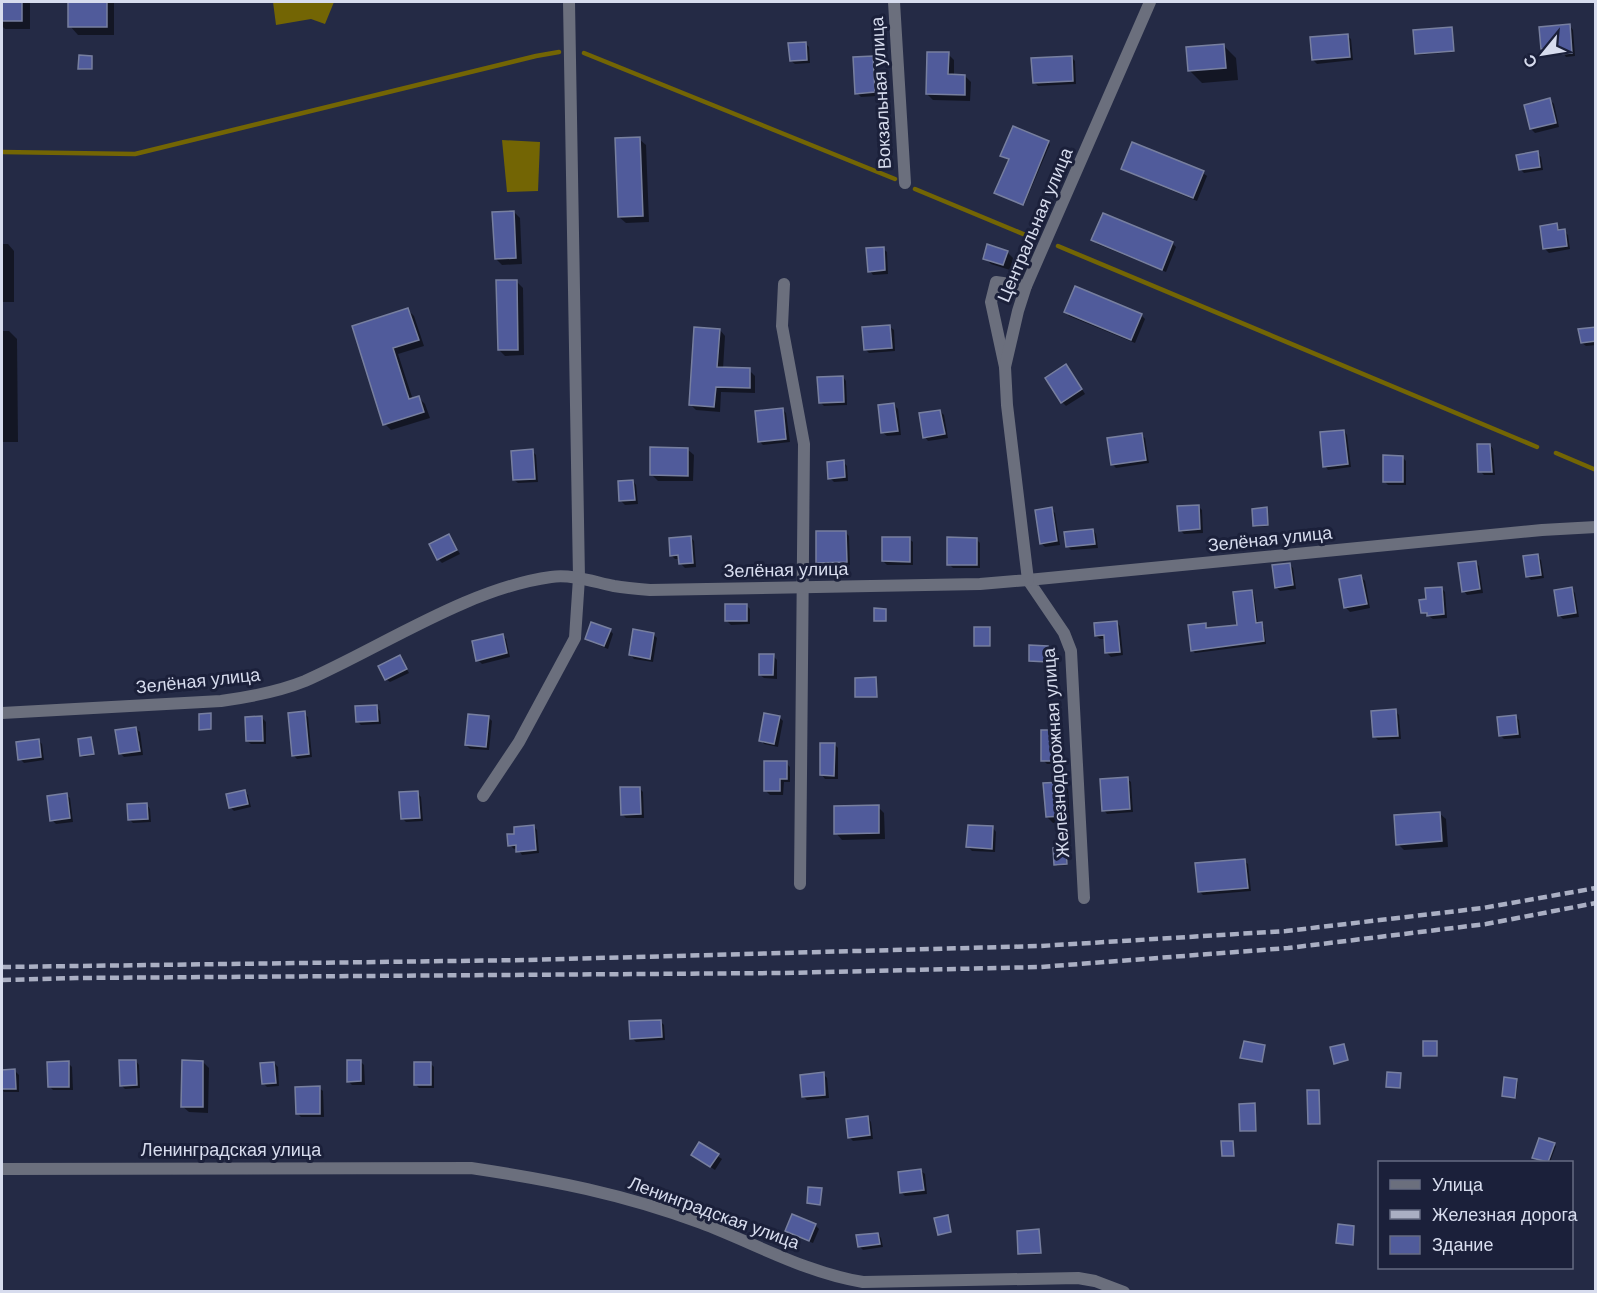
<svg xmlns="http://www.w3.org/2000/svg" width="1597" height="1293" font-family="Arial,sans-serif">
<rect width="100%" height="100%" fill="#242a45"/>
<!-- water -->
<g fill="#736504">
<polygon points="273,2 334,2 325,24 311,19 276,25"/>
<polygon points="502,140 540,142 538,191 507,192"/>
</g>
<!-- shadow -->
<g fill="#0007">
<polygon points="2,2 30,2 30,29 5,29 2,26"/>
<polygon points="70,2 114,2 114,35 78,35 70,26"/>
<polygon points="1570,26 1573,30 1575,56 1566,57 1562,51 1547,52 1543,48"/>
<polygon points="1452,28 1455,52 1418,55 1416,54"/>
<polygon points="1347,36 1351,39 1353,60 1317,64 1313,60"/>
<polygon points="805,43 809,47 810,63 795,64 791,61"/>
<polygon points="1223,45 1236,58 1238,80 1202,83 1189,70"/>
<polygon points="948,54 954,60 954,76 965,76 971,82 970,101 933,100 927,94"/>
<polygon points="91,57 93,70 81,70 80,69"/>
<polygon points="872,57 876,61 878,96 861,97 857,93"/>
<polygon points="1071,57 1075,61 1076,84 1038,86 1034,82"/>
<polygon points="1550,100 1554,104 1559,127 1535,133 1531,129 1526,106"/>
<polygon points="639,139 646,145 649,222 626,223 619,217"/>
<polygon points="1048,142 1050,144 1024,205 998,194 1010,160 1003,157"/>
<polygon points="1537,153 1541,157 1543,170 1524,173 1520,169"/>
<polygon points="1123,168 1203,173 1207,176 1197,201 1127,172"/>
<polygon points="514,212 520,218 522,264 502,265 496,259"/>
<polygon points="1103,215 1173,244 1176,247 1166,272 1097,244 1093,240"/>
<polygon points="1556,225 1561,231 1564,231 1568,235 1570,249 1549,253 1545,249"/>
<polygon points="2,244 8,244 14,251 14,302 2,302"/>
<polygon points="883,249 887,252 888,274 873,275 870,271"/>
<polygon points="1007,252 1013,258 1010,270 991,264 985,258"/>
<polygon points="517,282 523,288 524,355 505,356 499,350"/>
<polygon points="408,310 414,316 424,346 398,354 413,400 419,398 425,404 430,418 391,430 385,424 354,327"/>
<polygon points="1066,312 1141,315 1145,319 1135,343 1069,316"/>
<polygon points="890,327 894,330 895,351 869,353 865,349"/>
<polygon points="1596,328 1596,345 1586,346 1582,343"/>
<polygon points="720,330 725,336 723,369 749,370 755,376 755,393 721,392 720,412 696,410 690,404"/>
<polygon points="2,331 9,331 17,339 18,442 2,442"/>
<polygon points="1070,370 1085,394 1066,406 1062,402"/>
<polygon points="843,377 846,381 847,405 824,406 820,402"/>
<polygon points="894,405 898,409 901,435 887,436 883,433"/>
<polygon points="783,410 786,413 790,442 763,445 759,441"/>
<polygon points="940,411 944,415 948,438 928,441 925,437"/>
<polygon points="1344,431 1347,435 1351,467 1328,470 1325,466"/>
<polygon points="1141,435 1145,438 1149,463 1116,468 1112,464"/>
<polygon points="1490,445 1493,449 1495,475 1484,475 1480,471"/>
<polygon points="687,449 694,455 693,481 658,481 652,475"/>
<polygon points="532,451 536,455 538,482 518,483 514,480"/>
<polygon points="1402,457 1406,461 1406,485 1388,485 1384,481"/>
<polygon points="843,462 847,466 848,481 834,482 830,478"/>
<polygon points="633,481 636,485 638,504 625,505 621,501"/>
<polygon points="1198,506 1202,510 1203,533 1184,534 1180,530"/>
<polygon points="1051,509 1055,513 1060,545 1045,547 1041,543"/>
<polygon points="1266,509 1269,526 1256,527 1255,526"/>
<polygon points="1093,530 1096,534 1098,548 1071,550 1067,546"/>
<polygon points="845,532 849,536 850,565 822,566 818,562"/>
<polygon points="449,536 460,554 442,563 438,559"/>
<polygon points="690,537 694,541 696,567 685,568 681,564 680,559 675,559 671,555"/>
<polygon points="909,539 913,542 913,565 887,565 883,561"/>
<polygon points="976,539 980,543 980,568 953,568 949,564"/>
<polygon points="1537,556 1541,560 1544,578 1531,580 1527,576"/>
<polygon points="1475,562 1479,566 1483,593 1467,595 1464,591"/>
<polygon points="1289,564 1293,568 1296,589 1280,591 1276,587"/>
<polygon points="1361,577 1365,581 1370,608 1350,612 1346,608 1341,581"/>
<polygon points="1441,588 1445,592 1447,618 1433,619 1422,612 1428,600"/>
<polygon points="1572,589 1575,593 1579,617 1563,619 1559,615"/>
<polygon points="1251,591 1254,594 1258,624 1261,624 1264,627 1266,644 1195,653 1192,650 1205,625 1208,630 1239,626"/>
<polygon points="746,605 750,609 750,624 731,625 727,621"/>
<polygon points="1116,622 1120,626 1123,655 1111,657 1107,653 1106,639 1100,639 1096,636"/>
<polygon points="990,629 991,647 977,647 975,646"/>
<polygon points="610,630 613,634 608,649 591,642 587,638"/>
<polygon points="653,634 657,638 653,662 634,659 631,655"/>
<polygon points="503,636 506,639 510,657 482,664 478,660"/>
<polygon points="1047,648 1048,663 1030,661"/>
<polygon points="773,656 777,660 777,679 764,678 760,675"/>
<polygon points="400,657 409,673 390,682 386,679"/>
<polygon points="876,679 877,697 857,696"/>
<polygon points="376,707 380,711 381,724 361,725 357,721"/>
<polygon points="1395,711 1399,715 1401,739 1378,740 1375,737"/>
<polygon points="304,713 308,717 312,757 297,759 293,755"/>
<polygon points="210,715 212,730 202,730 200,729"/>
<polygon points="1515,716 1519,720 1521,738 1504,739 1500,735"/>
<polygon points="488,717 492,721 489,750 470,749 466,745"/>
<polygon points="779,717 783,721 778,747 764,744 761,740"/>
<polygon points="262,718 266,722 266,744 251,744 247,741"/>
<polygon points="136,729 140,732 143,755 124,757 120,753"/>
<polygon points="1056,732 1059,736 1060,764 1047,764 1043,760"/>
<polygon points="91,739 95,755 83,757 81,756"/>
<polygon points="38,740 42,744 44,760 24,763 20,759"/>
<polygon points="834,744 838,748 838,779 825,779 822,775"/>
<polygon points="786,763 790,767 790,782 784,782 783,795 770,795 766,791"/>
<polygon points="1127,779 1131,782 1133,812 1107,814 1104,810"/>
<polygon points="1062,783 1068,789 1070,822 1053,823 1047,817"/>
<polygon points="639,788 643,792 644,818 626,818 622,814"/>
<polygon points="244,791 248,795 251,807 234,811 230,807"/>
<polygon points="417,793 421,797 423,821 406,822 402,818"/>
<polygon points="66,795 70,798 73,822 56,824 52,820"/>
<polygon points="147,805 150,809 151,822 133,823 129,819"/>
<polygon points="878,807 884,813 885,839 842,840 836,833"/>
<polygon points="1439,813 1446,819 1448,847 1404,850 1398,844"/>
<polygon points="533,826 537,830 539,853 522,855 517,848 514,849 510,845 516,835"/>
<polygon points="993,828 996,832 995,852 972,851 968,847"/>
<polygon points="1065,849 1068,865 1057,866 1056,864"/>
<polygon points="1244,861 1248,864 1251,891 1203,895 1199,891"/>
<polygon points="660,1021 664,1025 665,1040 636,1042 632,1038"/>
<polygon points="1436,1043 1438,1057 1426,1057 1425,1055"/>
<polygon points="136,1061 139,1065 140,1088 125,1089 121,1085"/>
<polygon points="360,1061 364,1065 365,1085 352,1085 348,1081"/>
<polygon points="203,1062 209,1068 208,1113 189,1112 182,1106"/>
<polygon points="68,1063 72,1067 73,1090 53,1090 49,1086"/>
<polygon points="274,1063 278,1067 279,1086 267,1087 263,1083"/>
<polygon points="430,1063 434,1067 434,1088 419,1088 415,1084"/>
<polygon points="2,1071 15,1071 19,1075 19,1092 4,1092 2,1090"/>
<polygon points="823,1074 827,1078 829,1098 807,1100 803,1096"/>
<polygon points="1516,1080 1518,1082 1516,1098 1505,1097 1504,1096"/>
<polygon points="319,1088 323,1091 324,1117 301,1117 297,1113"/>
<polygon points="1319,1091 1321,1125 1311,1125 1310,1123"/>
<polygon points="1255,1105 1257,1132 1243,1132 1241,1131"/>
<polygon points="868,1118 871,1122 873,1139 853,1141 849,1137"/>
<polygon points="700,1144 722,1159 715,1170 697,1158"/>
<polygon points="1554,1145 1556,1146 1550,1162 1535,1159"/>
<polygon points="921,1171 925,1174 927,1194 905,1196 901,1192"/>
<polygon points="821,1190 821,1205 810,1204 809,1203"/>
<polygon points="815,1225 819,1229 813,1243 791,1235 787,1231"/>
<polygon points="1353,1227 1354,1245 1340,1244 1338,1243"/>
<polygon points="1038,1231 1041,1254 1021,1255 1020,1254"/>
<polygon points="878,1234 881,1238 883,1247 863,1250 859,1246"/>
</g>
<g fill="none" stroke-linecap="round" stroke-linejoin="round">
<!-- stream -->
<g stroke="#736504" stroke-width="4.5">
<polyline points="584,53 895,179"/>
<polyline points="2,152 135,154 536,56 559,52"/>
<polyline points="915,189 1028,236"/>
<polyline points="1058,246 1537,447"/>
<polyline points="1556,453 1596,470"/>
</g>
</g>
<!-- building -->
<g fill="#505b9b" stroke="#777f9f" stroke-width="1.5">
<rect x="2" y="2" width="20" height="19"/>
<rect x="68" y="2" width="39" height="25"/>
<polygon points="1570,24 1572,53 1560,54 1560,47 1541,49 1539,27"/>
<polygon points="1452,27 1454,51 1415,54 1413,30"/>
<polygon points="1348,34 1350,57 1312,60 1310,37"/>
<polygon points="806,42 807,60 790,61 788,43"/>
<polygon points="1224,44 1226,68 1188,71 1186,47"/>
<polygon points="927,52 949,52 948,74 965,75 965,95 926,94"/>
<polygon points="79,55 92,56 92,69 78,69"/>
<polygon points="873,56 875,92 855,94 853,57"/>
<polygon points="1072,56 1073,81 1033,83 1031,58"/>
<polygon points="1550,98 1556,123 1530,129 1524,105"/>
<polygon points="1013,126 1049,141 1023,205 994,193 1009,159 1000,156"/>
<polygon points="640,137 643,216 618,217 615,138"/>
<polygon points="1132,142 1204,171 1193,198 1121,169"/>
<polygon points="1538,151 1540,167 1519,170 1516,155"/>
<polygon points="514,211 516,258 495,259 492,212"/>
<polygon points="1103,213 1173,242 1162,270 1091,240"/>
<polygon points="1557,223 1558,230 1565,229 1567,246 1543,249 1540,226"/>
<polygon points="987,244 1008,251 1003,265 983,259"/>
<polygon points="884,247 885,270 868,272 866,248"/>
<polygon points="496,280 517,280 518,350 498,350"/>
<polygon points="1075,286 1142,314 1131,340 1064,312"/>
<polygon points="408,308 419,340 393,348 409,399 419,396 424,412 383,425 352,326"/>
<polygon points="890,325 892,348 864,350 862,327"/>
<polygon points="694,327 720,329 717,367 750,368 750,388 716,387 714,407 689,405"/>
<polygon points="1596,327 1596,341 1581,343 1578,329"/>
<polygon points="1066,364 1082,389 1061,403 1045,378"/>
<polygon points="843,376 844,402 819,403 817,377"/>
<polygon points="894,403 898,431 881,433 878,405"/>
<polygon points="783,408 786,439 758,442 755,411"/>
<polygon points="940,410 945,434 923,438 919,413"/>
<polygon points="1344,430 1348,464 1323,467 1320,432"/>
<polygon points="1142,433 1146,460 1111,465 1107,438"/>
<polygon points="1477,444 1490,444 1492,472 1478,472"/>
<polygon points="650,447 688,448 688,476 650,475"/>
<polygon points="533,449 535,479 513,480 511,451"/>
<polygon points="1383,455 1403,456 1403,482 1383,482"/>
<polygon points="844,460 845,477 828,479 827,462"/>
<polygon points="633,480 635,500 619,501 618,481"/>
<polygon points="1199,505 1200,529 1179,531 1177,506"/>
<polygon points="1052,507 1057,541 1040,544 1035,510"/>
<polygon points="1267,507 1268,525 1253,526 1252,509"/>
<polygon points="1093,529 1095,544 1066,547 1064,532"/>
<polygon points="816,531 846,531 847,562 816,563"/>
<polygon points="449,534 457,550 437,560 429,544"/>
<polygon points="691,536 693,563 679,564 678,555 670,556 669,538"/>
<polygon points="882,537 910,537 910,562 882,561"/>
<polygon points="947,537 977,538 977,565 947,565"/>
<polygon points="1538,554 1541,575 1526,577 1523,556"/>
<polygon points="1476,561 1480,589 1462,592 1458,563"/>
<polygon points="1290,563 1293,585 1275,588 1272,565"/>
<polygon points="1361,575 1367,604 1344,608 1339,579"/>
<polygon points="1442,587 1444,614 1427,616 1427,613 1421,613 1419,600 1426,599 1425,588"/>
<polygon points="1572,587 1576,613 1558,616 1554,590"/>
<polygon points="1252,590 1256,623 1262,622 1264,641 1191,651 1188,625 1206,623 1206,628 1237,625 1233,592"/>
<rect x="725" y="604" width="22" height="17"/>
<polygon points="874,608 886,609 886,621 874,621"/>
<polygon points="1117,621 1120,652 1105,653 1104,635 1095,636 1094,623"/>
<polygon points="591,622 611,629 604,646 585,639"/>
<rect x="974" y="627" width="16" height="19"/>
<polygon points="633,629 654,633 650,659 629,655"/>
<polygon points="503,634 507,653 476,661 472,641"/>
<polygon points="1029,645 1048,646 1047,662 1029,661"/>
<polygon points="759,654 774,654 773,675 759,675"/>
<polygon points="400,655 407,669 385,680 378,666"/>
<polygon points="876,677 877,697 855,697 855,678"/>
<polygon points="377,705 378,721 356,722 355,706"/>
<polygon points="1396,709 1398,736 1373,737 1371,711"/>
<polygon points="305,711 309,754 292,756 288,713"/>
<polygon points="211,713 211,729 199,730 199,714"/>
<polygon points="764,713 780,716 774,744 759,741"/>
<polygon points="468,714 489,716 486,747 465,745"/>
<polygon points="1516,715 1518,734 1499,736 1497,717"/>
<polygon points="262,716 263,741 246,741 245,717"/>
<polygon points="136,727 140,751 119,754 115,730"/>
<polygon points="1041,730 1056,730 1057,761 1041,761"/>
<polygon points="91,737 94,754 80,756 78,739"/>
<polygon points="39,739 41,757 18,760 16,742"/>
<polygon points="820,743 835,743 834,776 820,775"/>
<polygon points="764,761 787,761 787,779 780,779 780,791 764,791"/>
<polygon points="1128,777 1130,809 1102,811 1100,779"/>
<polygon points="1063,782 1065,816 1046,817 1043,783"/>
<polygon points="620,787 640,787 641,814 621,815"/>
<polygon points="245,790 248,804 229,808 226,794"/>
<polygon points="418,791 420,818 401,819 399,792"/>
<polygon points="67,793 70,818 50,821 47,796"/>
<polygon points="147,803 148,819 128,820 127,804"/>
<polygon points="879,805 879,833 834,834 834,806"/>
<polygon points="1440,812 1442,841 1396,845 1394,815"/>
<polygon points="534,825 536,850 516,852 516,845 508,846 507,834 514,834 514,827"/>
<polygon points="968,825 993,826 992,849 966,847"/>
<polygon points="1066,847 1067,864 1054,865 1053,848"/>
<polygon points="1245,859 1248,888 1198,892 1195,863"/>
<polygon points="661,1020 662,1037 630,1039 629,1021"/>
<polygon points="1244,1041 1265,1045 1262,1062 1240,1058"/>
<rect x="1423" y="1041" width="14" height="15"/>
<polygon points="1344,1044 1348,1060 1334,1064 1330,1047"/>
<polygon points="119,1060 136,1060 137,1085 120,1086"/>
<polygon points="182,1060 203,1061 203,1107 181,1107"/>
<polygon points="347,1060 361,1060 361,1081 347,1082"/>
<polygon points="69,1061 69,1087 48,1087 47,1062"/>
<polygon points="274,1062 276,1083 262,1084 260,1063"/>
<rect x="414" y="1062" width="17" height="23"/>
<polygon points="15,1069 16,1089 2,1089 2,1070"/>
<polygon points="824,1072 825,1095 802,1097 800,1075"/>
<polygon points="1387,1072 1401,1073 1400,1088 1386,1087"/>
<polygon points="1504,1077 1517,1079 1515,1098 1502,1096"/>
<polygon points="320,1086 320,1114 296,1114 295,1087"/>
<polygon points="1307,1090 1319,1090 1320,1124 1308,1124"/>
<polygon points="1255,1103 1256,1131 1240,1131 1239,1104"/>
<polygon points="868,1116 870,1135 848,1138 846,1119"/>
<polygon points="1539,1138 1555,1143 1548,1162 1532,1158"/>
<polygon points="1221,1141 1233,1141 1234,1156 1222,1156"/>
<polygon points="699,1142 719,1154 710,1167 691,1155"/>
<polygon points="921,1169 924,1190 900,1193 898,1172"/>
<polygon points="808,1187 822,1188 820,1205 807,1203"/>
<polygon points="792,1214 816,1224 809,1241 785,1231"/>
<polygon points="948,1215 951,1232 938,1235 934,1218"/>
<polygon points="1338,1224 1354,1226 1353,1245 1336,1243"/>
<polygon points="1039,1229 1041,1253 1018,1254 1017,1231"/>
<polygon points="878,1233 880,1244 858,1247 856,1235"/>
</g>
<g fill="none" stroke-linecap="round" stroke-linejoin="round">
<!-- minor -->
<g stroke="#6b6f7d" stroke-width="12">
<polyline points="894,2 905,183"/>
<polyline points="784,284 782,326 804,444 800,884"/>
<polyline points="1005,367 991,302 996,282 1026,286"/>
<polyline points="483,796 519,742 575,638 579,578 569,2"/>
<polyline points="1084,898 1071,651 1064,633 1028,580 1542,530 1596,527"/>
<path d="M2,1169L471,1168C551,1180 624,1194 701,1223C754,1243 806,1273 863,1282L1078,1278L1095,1281L1124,1292"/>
</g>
<!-- tertiary -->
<path stroke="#6b6f7d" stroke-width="12" d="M2,713L221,701C250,697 278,692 305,681C382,647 469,588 551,577C572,574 594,582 614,586C626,588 638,589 650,590L980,584L1028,580L1007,405L1005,367L1018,311L1026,286L1150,2"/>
<!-- rail -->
<g stroke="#aaafc3" stroke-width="4.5" stroke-dasharray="9 4.5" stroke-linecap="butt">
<polyline points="2,967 527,960 1040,946 1286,931 1483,908 1596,888"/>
<polyline points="2,980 76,978 783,973 1040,967 1288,948 1486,924 1596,903"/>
</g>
</g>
<g text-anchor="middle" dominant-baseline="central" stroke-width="6" stroke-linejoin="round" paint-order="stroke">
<!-- street labels -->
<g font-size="18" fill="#d7dcee" stroke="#1b203a">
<text transform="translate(881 93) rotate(-93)">Вокзальная улица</text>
<text transform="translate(1035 225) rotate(-67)">Центральная улица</text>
<text transform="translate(1270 539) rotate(-6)">Зелёная улица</text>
<text transform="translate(786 570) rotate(-1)">Зелёная улица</text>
<text transform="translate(198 681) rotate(-6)">Зелёная улица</text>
<text transform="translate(1056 753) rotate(-94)">Железнодорожная улица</text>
<text x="231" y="1150">Ленинградская улица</text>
<text transform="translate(714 1213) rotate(20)">Ленинградская улица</text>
</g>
</g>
<!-- border -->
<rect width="1597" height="1293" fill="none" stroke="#d7dcee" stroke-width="6"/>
<!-- legend -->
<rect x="1378" y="1161" width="195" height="108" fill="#1b203a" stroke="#666b82" stroke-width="1.5"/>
<rect x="1390" y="1180" width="30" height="9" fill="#6b6f7d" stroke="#666b82" stroke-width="1.5"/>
<text x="1432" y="1191" font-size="18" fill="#d7dcee">Улица</text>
<rect x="1390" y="1210" width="30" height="9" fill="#aaafc3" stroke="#666b82" stroke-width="1.5"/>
<text x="1432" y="1221" font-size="18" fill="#d7dcee">Железная дорога</text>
<rect x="1390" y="1236" width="30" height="18" fill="#505b9b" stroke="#666b82" stroke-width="1.5"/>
<text x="1432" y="1251" font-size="18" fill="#d7dcee">Здание</text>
<!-- north arrow -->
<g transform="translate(1543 54) rotate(240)" stroke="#1b203a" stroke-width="4.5" paint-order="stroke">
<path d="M0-4.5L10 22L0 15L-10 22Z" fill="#d7dcee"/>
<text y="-9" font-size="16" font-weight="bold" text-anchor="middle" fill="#d7dcee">С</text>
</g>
</svg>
